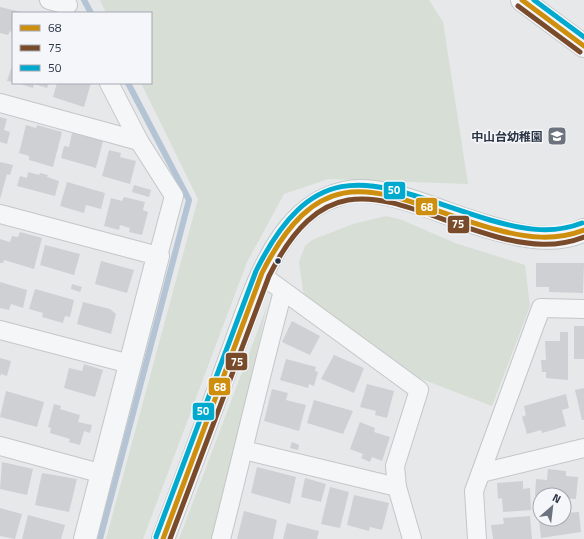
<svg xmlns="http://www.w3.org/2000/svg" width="584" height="539" font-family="'Titillium Web','Noto Sans JP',sans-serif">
<rect width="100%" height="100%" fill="#e6e8ea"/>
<!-- green -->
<g fill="#d6ded6">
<polygon points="100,0 429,0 443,22 468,184 328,179 284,194 247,262 143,539 106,539 198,199 141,83 151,83 151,13 106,13"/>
<polygon points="386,216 402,220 455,243 525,265 530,306 492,406 419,378 304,297 299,262 305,246 312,240 353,224"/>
<polygon points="267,306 216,539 179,539"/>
</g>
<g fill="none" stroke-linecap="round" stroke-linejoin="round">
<!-- stream -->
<g stroke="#b4c4d5" stroke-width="6">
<polyline points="84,0 91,13"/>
<polyline points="100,539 189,200 128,83"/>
</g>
</g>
<!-- building -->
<g fill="#ced0d3">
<polygon points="0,7 21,12 13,13 13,33 10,31 8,35 0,33"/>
<polygon points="13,63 13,82 7,81"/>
<polygon points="17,83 49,83 47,88 34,84 33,88"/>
<polygon points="57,83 91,83 84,107 53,97"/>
<polygon points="0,117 7,119 4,130 10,132 7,144 0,142"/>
<polygon points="26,125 36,128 37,125 62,132 53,167 29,160 29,156 19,153"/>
<polygon points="72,133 103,141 96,168 61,158 64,146 69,147"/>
<polygon points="109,150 121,153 120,157 136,161 130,184 102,176"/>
<polygon points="0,162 13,165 10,175 7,174 0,199"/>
<polygon points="28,172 39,175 40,173 48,175 47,177 59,181 55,196 17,186 20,176 27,178"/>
<polygon points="67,182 105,193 101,209 86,205 84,213 60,206"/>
<polygon points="134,185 151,190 149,197 132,192"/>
<polygon points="124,197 145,202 143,210 148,212 142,235 129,232 130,228 120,225 119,230 104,226 111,198 122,201"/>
<polygon points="20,232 42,238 34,269 4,260 3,263 0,263 0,239 10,242 12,236 18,237"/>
<polygon points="45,245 80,254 74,275 40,265"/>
<polygon points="101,261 134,270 127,293 95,284"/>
<polygon points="536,263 584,263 583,293 549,292 549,287 536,287"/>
<polygon points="0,282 27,290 23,308 11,304 9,310 0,308"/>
<polygon points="72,284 82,287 80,292 71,289"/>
<polygon points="35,289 74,300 70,317 65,316 63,323 42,317 43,313 29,309"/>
<polygon points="83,302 110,309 116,314 111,334 77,324"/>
<polygon points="292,321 320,336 310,355 282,342"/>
<rect x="574" y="326" width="10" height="33"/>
<polygon points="560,332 568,332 568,380 546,378 546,372 542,372 541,360 546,360 545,341 560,341"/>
<polygon points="334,355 364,368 354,393 321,379"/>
<polygon points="0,358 11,361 7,376 1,374 0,377"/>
<polygon points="286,359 316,367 315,371 318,372 314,386 309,384 308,388 280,380"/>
<polygon points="84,364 103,370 95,397 64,388 69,368 82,371"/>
<polygon points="367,384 394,391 387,418 375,415 376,411 360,407"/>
<polygon points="584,388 584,420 582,420 575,390"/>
<polygon points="272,389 288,393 286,400 306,405 299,431 264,421"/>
<polygon points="6,391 44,402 37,427 0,417"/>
<polygon points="566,394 569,408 562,410 566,426 542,433 541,430 527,434 522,417 526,415 524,406"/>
<polygon points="314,400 353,411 343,434 307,423"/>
<polygon points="54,404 61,406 60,409 80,415 78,422 92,425 90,433 84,431 80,445 69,442 70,439 50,433 51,428 48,427"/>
<polygon points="360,422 375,428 374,432 390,437 382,461 372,457 370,462 361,458 363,454 350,449"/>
<polygon points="292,442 299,445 298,450 290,448"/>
<polygon points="2,462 33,469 27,495 0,489"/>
<polygon points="257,467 296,477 290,504 251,493"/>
<polygon points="548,469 566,471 566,476 578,477 576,499 564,498 564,495 535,496 536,479 547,480"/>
<polygon points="42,473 77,479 69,512 35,505"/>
<polygon points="305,478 326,484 321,502 301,497"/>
<polygon points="523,481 523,489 530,488 531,510 503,512 502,498 498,499 497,483"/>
<polygon points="330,487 349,492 340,528 321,524"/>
<polygon points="354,495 389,503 382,530 370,527 369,531 347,525"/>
<polygon points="0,508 22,514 15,539 0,536"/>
<polygon points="244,511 277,520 273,539 237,539"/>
<polygon points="579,512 581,532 541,538 539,519 564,519 564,513"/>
<polygon points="28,515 65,525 61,539 22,539"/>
<polygon points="530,516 532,539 493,539 491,525 504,524 503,518"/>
<polygon points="287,523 319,531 317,539 283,539"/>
</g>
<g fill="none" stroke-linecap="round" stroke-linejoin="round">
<defs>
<g id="minor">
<polyline points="49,0 68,5"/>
<polyline points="0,103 139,141"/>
<polyline points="0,214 158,256 174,196 139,141 109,83"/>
<polyline points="263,276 419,390 395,466 397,487"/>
<polyline points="0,330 130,364"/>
<polyline points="0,446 103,474"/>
<polyline points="244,450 397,487 412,539"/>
<polyline points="481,473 584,448"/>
<path d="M221,539C242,456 261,373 283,291"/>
<polyline points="477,539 474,491 541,308 584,309"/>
</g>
<g id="tertiary">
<polyline points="522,0 584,46"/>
<polyline points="85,539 158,256"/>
<path d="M163,539C186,479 208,419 230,358C246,316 261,263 290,228C304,211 323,198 344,193C378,184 433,209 466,220C501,231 549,248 584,230"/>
</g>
</defs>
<!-- minor casing -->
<use href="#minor" stroke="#c4c6c8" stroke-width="20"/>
<!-- tertiary casing -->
<use href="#tertiary" stroke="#c4c6c8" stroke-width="24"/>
<!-- minor -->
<use href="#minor" stroke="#f5f6f7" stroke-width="18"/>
<!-- tertiary -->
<use href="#tertiary" stroke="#f5f6f7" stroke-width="22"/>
<defs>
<g id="bus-1">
<polyline points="522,0 584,46"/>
<path d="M163,539L262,273C328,142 392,202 498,230C528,238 555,241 584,230"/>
</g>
<g id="bus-2">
<polyline points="518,6 580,52"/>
<path d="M170,539L269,276C333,149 398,211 501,238C529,245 556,248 584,237"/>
</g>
<g id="bus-3">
<polyline points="534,0 584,37"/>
<path d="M156,537L256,271C320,142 383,188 490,220C521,229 551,235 582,223"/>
</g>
</defs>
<!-- bus-1 casing -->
<use href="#bus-1" stroke="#f4f6f9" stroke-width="8"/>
<!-- bus-2 casing -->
<use href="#bus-2" stroke="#f4f6f9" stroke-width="8"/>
<!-- bus-3 casing -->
<use href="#bus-3" stroke="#f4f6f9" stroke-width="8"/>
<!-- bus-1 -->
<use href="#bus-1" stroke="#ce8f0e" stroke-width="5"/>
<!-- bus-2 -->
<use href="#bus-2" stroke="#7a4b2a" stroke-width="5"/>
<!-- bus-3 -->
<use href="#bus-3" stroke="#00a9ce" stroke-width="5"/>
</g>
<!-- icons -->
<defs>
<symbol id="school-square" viewBox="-11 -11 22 22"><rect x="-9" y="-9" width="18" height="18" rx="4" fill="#6c737f" stroke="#f4f6f9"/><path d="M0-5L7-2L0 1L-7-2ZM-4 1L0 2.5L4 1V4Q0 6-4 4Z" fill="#fff"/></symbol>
</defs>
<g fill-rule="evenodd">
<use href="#school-square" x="546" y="125" width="22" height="22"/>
</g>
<!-- markers -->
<circle fill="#2b3445" stroke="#f4f6f9" stroke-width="1.5" cx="278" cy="261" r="3.5"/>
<g text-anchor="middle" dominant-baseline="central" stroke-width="3" stroke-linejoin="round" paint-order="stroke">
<!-- poi labels -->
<g font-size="12" font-weight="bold" fill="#2b3445" stroke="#f4f6f9" text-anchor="end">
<text x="543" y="136">中山台幼稚園</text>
</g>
</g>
<g stroke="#f4f6f9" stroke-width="1.5">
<rect x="383" y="181" width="23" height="19" rx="4" fill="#00a9ce"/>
<rect x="415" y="197" width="23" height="19" rx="4" fill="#ce8f0e"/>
<rect x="447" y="215" width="23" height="19" rx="4" fill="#7a4b2a"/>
<rect x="225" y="352" width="23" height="19" rx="4" fill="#7a4b2a"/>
<rect x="208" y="377" width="23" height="19" rx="4" fill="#ce8f0e"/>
<rect x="192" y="402" width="23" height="19" rx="4" fill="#00a9ce"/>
</g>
<g font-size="11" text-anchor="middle" font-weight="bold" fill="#fff">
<text x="394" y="194">50</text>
<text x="427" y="211">68</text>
<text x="458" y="228">75</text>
<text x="237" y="366">75</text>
<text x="220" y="391">68</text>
<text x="203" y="415">50</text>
</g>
<!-- legend -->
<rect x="12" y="12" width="140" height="72" fill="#f4f6f9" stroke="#a4a8b1"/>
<rect x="20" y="25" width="20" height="6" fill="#ce8f0e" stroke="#a4a8b1"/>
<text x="48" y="32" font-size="12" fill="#2b3445">68</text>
<rect x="20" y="45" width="20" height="6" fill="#7a4b2a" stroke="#a4a8b1"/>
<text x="48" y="52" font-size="12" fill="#2b3445">75</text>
<rect x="20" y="65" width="20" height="6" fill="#00a9ce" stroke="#a4a8b1"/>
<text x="48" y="72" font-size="12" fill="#2b3445">50</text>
<!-- north arrow -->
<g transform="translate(552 507) rotate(28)"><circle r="19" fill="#f4f6f9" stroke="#a4a8b1"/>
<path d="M0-3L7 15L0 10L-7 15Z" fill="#6c737f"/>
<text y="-6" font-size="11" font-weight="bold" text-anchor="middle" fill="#2b3445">N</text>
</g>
</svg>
